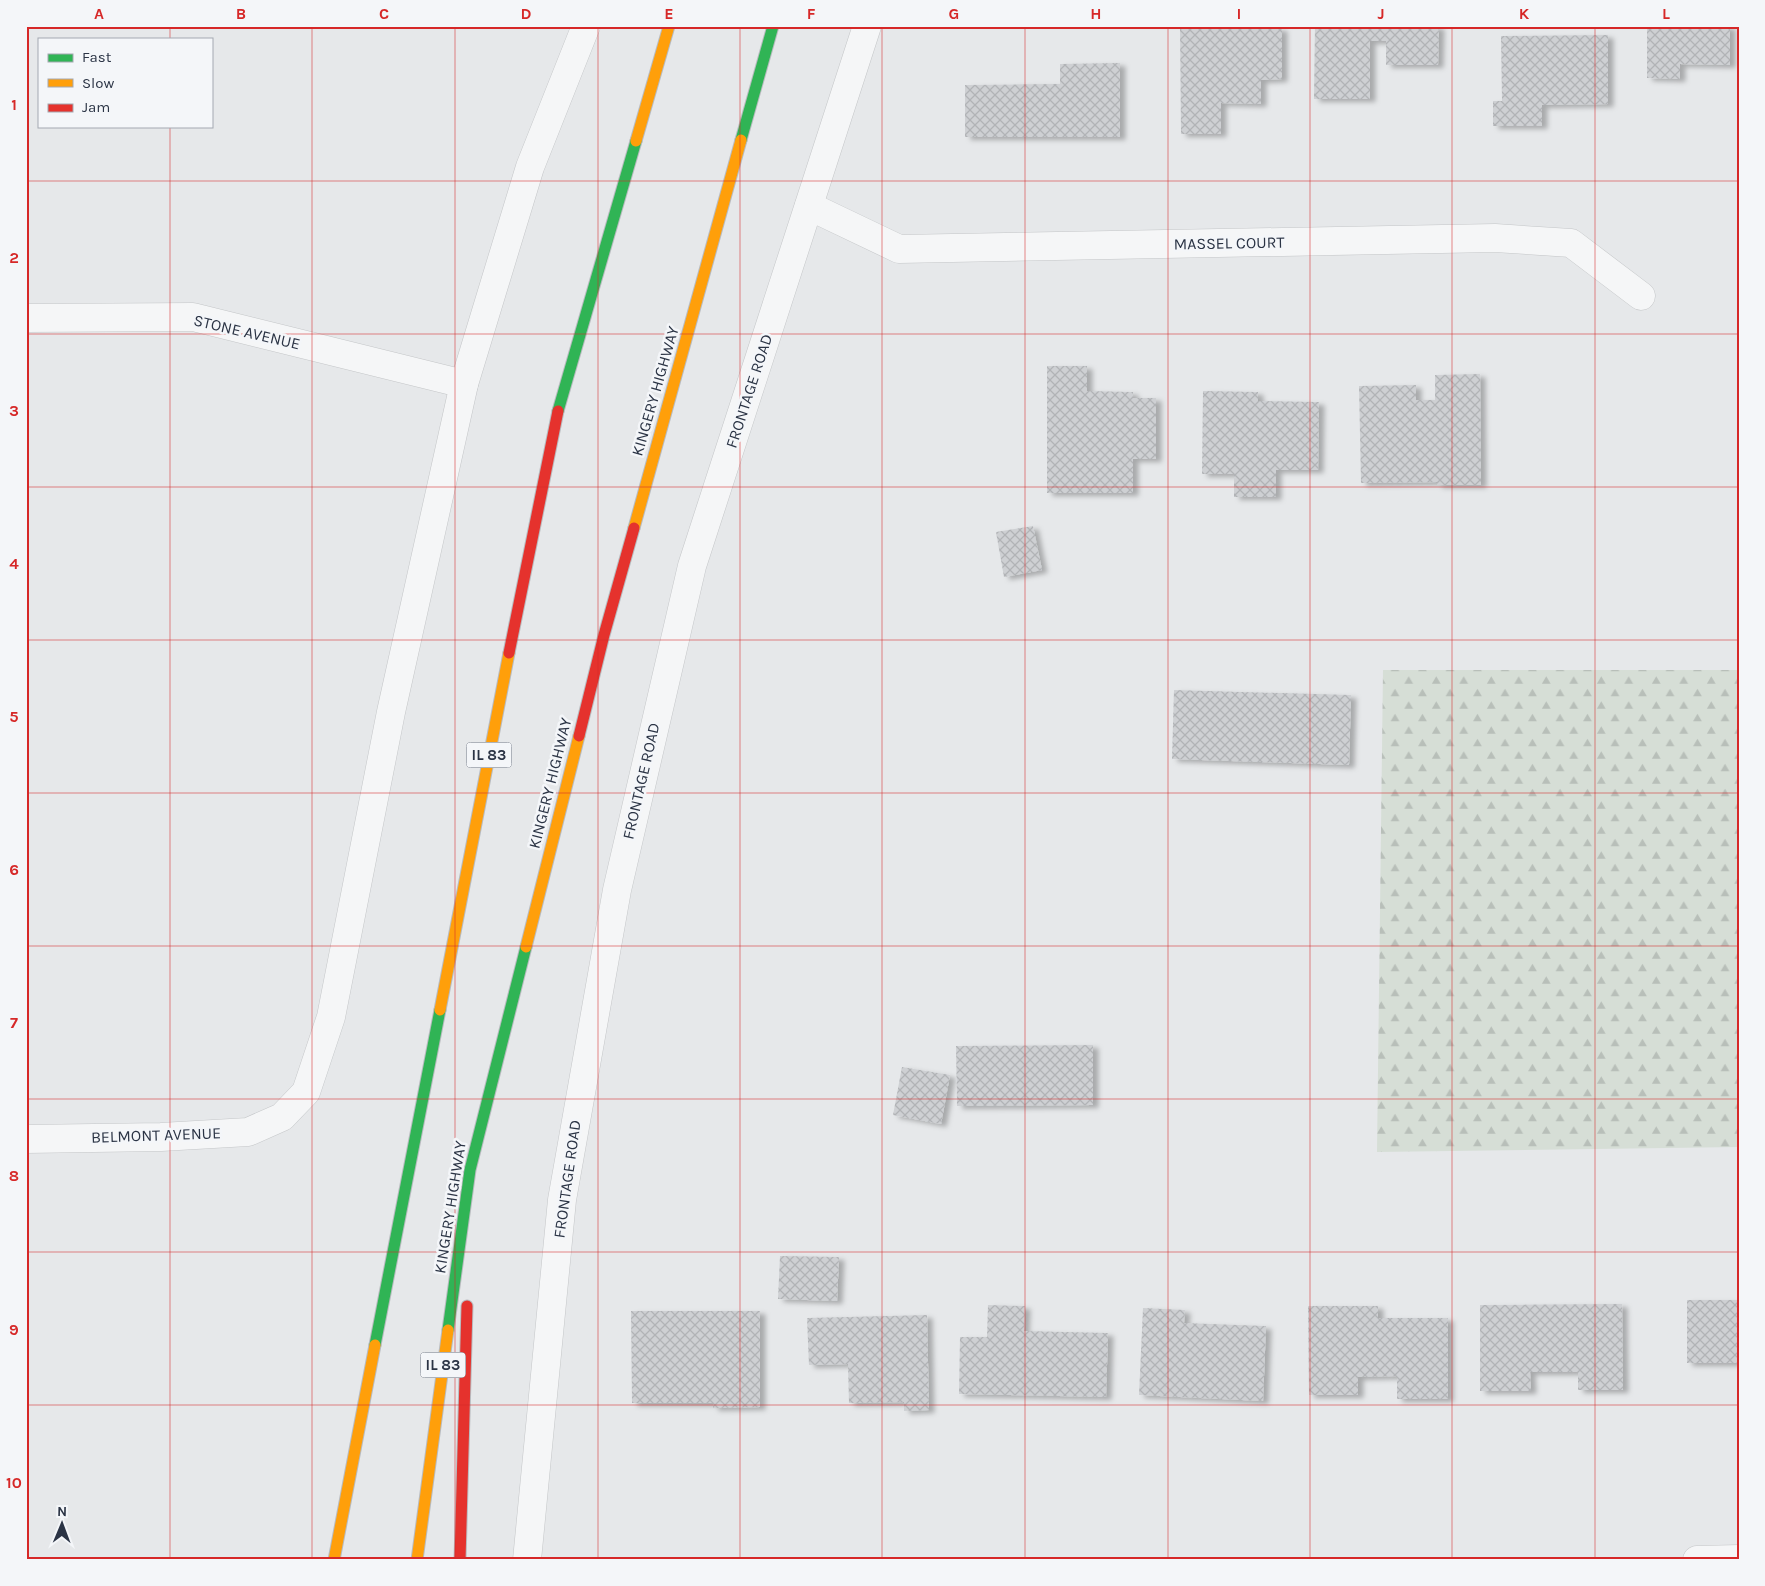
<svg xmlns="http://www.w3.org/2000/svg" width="1765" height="1586" font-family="Karla,sans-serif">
<defs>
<pattern id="forest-firs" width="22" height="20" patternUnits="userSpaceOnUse" patternTransform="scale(1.25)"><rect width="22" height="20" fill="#d6ded6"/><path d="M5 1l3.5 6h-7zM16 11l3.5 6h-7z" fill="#b8bfb9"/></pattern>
<pattern id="building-cross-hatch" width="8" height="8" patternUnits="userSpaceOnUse" patternTransform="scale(1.25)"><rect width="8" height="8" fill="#ced0d3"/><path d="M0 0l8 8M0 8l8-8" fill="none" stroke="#b1b3b6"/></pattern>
<filter id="shadow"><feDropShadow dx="5.5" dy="3" stdDeviation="2.5" flood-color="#0004"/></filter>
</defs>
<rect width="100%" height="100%" fill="#e6e8ea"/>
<!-- forest -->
<polygon fill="url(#forest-firs)" points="1383,670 1739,670 1739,1147 1377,1152"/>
<!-- building -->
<g fill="url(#building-cross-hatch)" filter="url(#shadow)">
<polygon points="1315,26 1439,26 1438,65 1386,65 1386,41 1370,41 1370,99 1314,99"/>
<polygon points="1647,26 1730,26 1730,65 1680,64 1680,79 1647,78"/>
<polygon points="1282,28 1282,79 1261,80 1261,104 1221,103 1221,134 1181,134 1180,29"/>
<polygon points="1608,35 1608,104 1542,105 1542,126 1493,126 1493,101 1502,101 1501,36"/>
<polygon points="1120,63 1120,137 965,137 965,85 1060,84 1060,64"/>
<polygon points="1047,366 1087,366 1087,391 1133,392 1133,398 1156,398 1156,459 1133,459 1133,493 1047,493"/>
<polygon points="1480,374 1481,485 1437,485 1437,482 1361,483 1359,386 1416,385 1416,400 1435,400 1435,375"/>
<polygon points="1203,391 1258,392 1258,401 1319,402 1318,470 1276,470 1276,497 1234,497 1234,474 1202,474"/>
<polygon points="1033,526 1042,570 1004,577 996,532"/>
<polygon points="1174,690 1351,695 1349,765 1172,759"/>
<polygon points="1093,1045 1093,1105 957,1106 956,1046"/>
<polygon points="902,1067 950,1075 941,1124 893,1115"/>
<polygon points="780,1256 839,1257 837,1301 778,1299"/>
<rect x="1687" y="1300" width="52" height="63"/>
<polygon points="1622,1304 1623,1390 1578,1390 1578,1372 1530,1372 1531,1391 1480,1391 1480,1305"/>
<polygon points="988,1305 1025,1306 1024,1331 1108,1333 1106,1397 959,1394 960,1337 987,1337"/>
<polygon points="1308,1306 1378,1306 1378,1318 1448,1318 1448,1399 1397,1399 1397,1376 1358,1377 1358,1395 1309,1395"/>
<polygon points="1143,1308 1185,1310 1184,1323 1266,1326 1263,1401 1139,1395"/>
<polygon points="631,1311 760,1311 760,1407 713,1408 713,1403 632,1403"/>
<polygon points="927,1315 929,1410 904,1411 904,1402 849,1403 848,1364 809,1365 807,1318"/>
</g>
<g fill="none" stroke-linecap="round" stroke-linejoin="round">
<defs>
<g id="street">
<polyline points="809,206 899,249 1495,238 1571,243 1641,296"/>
<polyline points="26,318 193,317 464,384"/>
<polyline points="26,1139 161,1137 248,1132 282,1117 306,1092 331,1017 391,712 464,384 530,167 586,26"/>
<polyline points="527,1560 562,1200 617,890 692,566 867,26"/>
<polyline points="1697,1560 1739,1559"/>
</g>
<g id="fast">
<polyline points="741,140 773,26"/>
<polyline points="558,411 636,141"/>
<polyline points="448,1330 470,1170 526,947"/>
<polyline points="375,1345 440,1010"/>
</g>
<g id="slow">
<polyline points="636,141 669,26"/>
<polyline points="634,528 741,140"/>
<polyline points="526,947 579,736"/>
<polyline points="440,1010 509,653"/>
<polyline points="334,1560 375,1345"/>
<polyline points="417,1560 448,1330"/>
</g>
<g id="jam">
<polyline points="509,653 558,411"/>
<polyline points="579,736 604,635 634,528"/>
<polyline points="460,1560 467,1306"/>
</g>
</defs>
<!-- street casing -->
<use href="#street" stroke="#c4c6c8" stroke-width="29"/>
<!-- fast casing -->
<use href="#fast" stroke="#b8bbbf" stroke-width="13"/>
<!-- slow casing -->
<use href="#slow" stroke="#b8bbbf" stroke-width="13"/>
<!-- jam casing -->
<use href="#jam" stroke="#b8bbbf" stroke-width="13"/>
<!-- street -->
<use href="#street" stroke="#f5f6f7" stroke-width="28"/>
<!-- fast -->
<use href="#fast" stroke="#30b455" stroke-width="11"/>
<!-- slow -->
<use href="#slow" stroke="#ff9f0a" stroke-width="11"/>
<!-- jam -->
<use href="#jam" stroke="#e5322d" stroke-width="11"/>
</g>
<!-- grid -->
<path fill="none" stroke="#d62828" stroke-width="1" stroke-opacity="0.55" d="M170,26V39M312,26V1560M455,26V1560M598,26V1560M740,26V1560M882,26V1560M1025,26V1560M1168,26V1560M1310,26V1560M1452,26V1560M1595,26V1560M170,126V1560M26,181H1739M26,334H1739M26,487H1739M26,640H1739M26,793H1739M26,946H1739M26,1099H1739M26,1252H1739M26,1405H1739"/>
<g text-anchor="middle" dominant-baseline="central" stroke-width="5" stroke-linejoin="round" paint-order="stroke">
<!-- shield labels -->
<g fill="#f4f6f9" stroke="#676e7b" stroke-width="1">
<rect x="466.5" y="742.5" width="45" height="25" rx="4"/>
<rect x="420.5" y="1352.5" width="45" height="25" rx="4"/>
</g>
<g font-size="15" font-weight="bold" fill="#2b3445">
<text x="489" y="755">IL 83</text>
<text x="443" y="1365">IL 83</text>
</g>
<!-- street labels -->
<g font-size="16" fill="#2b3445" stroke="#f4f6f9">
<text transform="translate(1229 243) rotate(-1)">MASSEL COURT</text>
<text transform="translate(247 332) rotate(13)">STONE AVENUE</text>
<text transform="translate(655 391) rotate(-74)">KINGERY HIGHWAY</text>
<text transform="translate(749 391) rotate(-72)">FRONTAGE ROAD</text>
<text transform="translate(641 781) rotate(-77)">FRONTAGE ROAD</text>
<text transform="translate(550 783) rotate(-76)">KINGERY HIGHWAY</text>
<text transform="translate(156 1135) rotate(-2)">BELMONT AVENUE</text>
<text transform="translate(567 1179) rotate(-82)">FRONTAGE ROAD</text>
<text transform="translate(450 1207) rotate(-81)">KINGERY HIGHWAY</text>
</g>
</g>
<!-- border -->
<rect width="1765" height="1586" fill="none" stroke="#f4f6f9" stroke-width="55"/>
<!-- legend -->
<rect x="38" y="38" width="175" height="90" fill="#f4f6f9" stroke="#a4a8b1"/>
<rect x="48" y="54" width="25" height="8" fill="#30b455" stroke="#a4a8b1"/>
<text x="82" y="62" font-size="15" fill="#2b3445">Fast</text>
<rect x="48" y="79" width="25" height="8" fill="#ff9f0a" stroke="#a4a8b1"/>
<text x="82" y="88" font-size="15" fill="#2b3445">Slow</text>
<rect x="48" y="104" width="25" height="8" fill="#e5322d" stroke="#a4a8b1"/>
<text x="82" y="112" font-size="15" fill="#2b3445">Jam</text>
<!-- north arrow -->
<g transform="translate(62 1524) rotate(1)" stroke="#f4f6f9" stroke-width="4" paint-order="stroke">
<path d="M0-4L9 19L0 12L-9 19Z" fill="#2b3445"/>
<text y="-8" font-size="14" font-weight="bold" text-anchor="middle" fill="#2b3445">N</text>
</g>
<rect x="28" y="28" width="1710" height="1530" fill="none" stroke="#d62828" stroke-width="2"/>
<g font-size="16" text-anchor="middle" font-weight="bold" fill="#d62828">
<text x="99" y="19">A</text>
<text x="241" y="19">B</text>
<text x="384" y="19">C</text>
<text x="526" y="19">D</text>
<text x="669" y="19">E</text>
<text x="811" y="19">F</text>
<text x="954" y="19">G</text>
<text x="1096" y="19">H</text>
<text x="1239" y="19">I</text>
<text x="1381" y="19">J</text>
<text x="1524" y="19">K</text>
<text x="1666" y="19">L</text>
<text x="14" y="110">1</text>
<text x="14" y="263">2</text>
<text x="14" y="416">3</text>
<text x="14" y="569">4</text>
<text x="14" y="722">5</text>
<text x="14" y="875">6</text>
<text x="14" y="1028">7</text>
<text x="14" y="1181">8</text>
<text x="14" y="1335">9</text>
<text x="14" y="1488">10</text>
</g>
</svg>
